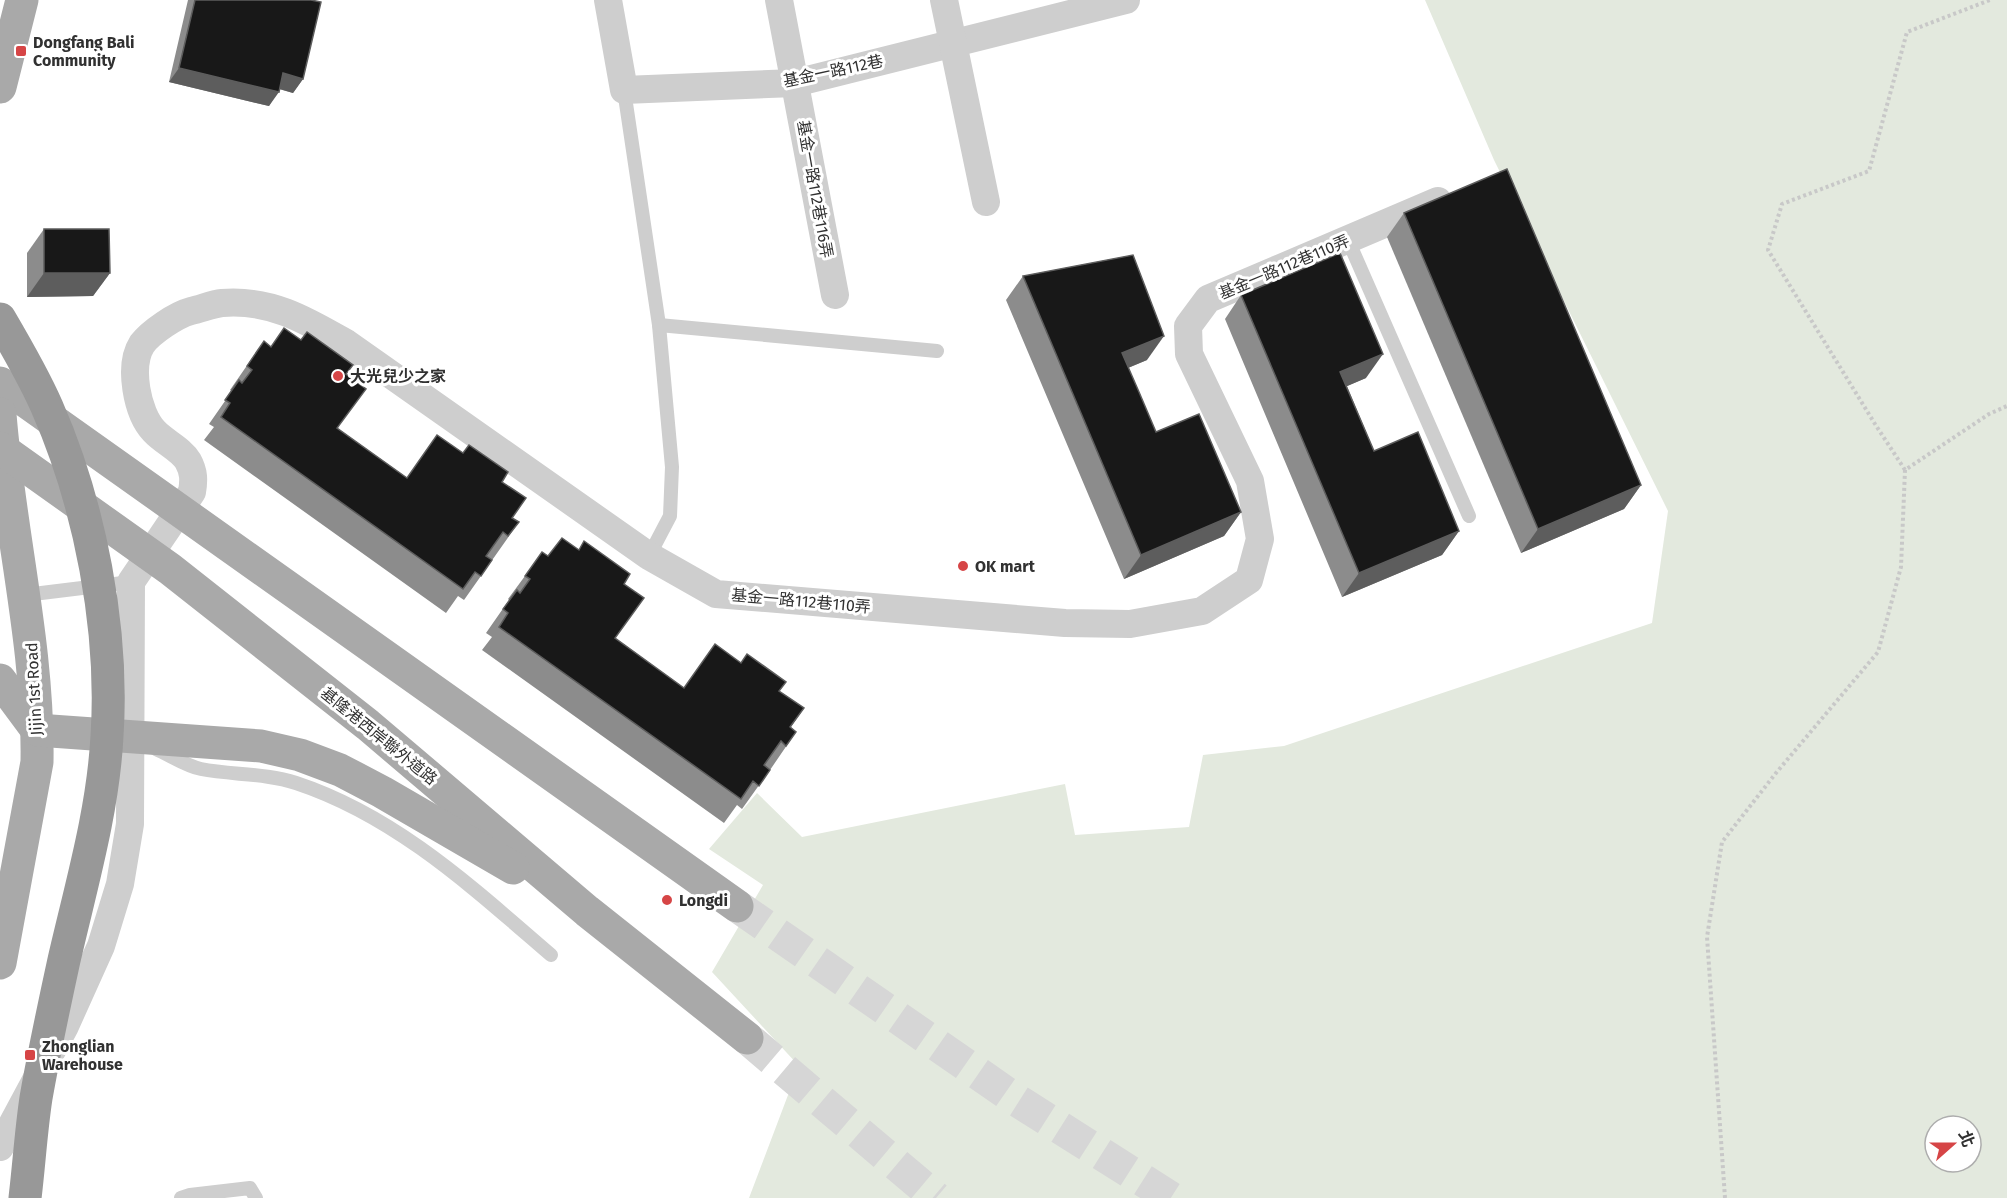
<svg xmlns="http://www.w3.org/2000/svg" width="2007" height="1198" font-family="'Fira Sans','Noto Sans TC',sans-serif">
<rect width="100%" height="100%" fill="#fff"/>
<!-- green -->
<path fill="#e3e9de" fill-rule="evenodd" d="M1425,0H2007V1198H749L799,1066L712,972L763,885L709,849L757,793L802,837L1065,784L1075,835L1189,827L1203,755L1284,746L1652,623L1668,511L1494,160ZM1935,1126H1971V1162H1935Z"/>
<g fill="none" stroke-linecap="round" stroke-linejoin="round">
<!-- primary-tunnel -->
<g stroke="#d6d6d6" stroke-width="33" stroke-dasharray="33 16" stroke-linecap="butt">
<polyline points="737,906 1015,1099 1171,1198"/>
<polyline points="747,1038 936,1198"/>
</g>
<!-- path -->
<g stroke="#c8c8c8" stroke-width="4" stroke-dasharray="3 3" stroke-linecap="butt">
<polyline points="1905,470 1875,424 1768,250 1782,204 1869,171 1907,32 1990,0"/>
<polyline points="1725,1198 1707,937 1722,842 1776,773 1878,652 1901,567 1905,470 1989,414 2007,406"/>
</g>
<!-- service -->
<g stroke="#cecece" stroke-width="14">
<polyline points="624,90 659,325 672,467 670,516 649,556"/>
<polyline points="1348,240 1469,516"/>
<polyline points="659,325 937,351"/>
<polyline points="25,595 131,582"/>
<path d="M156,749C170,755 186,766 201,769C232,775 265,773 296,783C396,816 473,888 551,955"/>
<polyline points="181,1198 190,1195 250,1188 256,1198"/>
</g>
<!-- minor -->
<g stroke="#cecece" stroke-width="28">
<polyline points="608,0 624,90 795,83 1126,0"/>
<polyline points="779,0 835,295"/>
<polyline points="944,0 986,202"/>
<path d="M0,1147L65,1026L101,946L120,884L130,824L131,582L192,492C194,480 194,472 188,461C181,449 164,442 154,431C137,413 128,366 142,344C151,332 176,315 191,311C201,309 212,304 222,303C271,299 306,320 346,343L649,556L716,594L1065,623L1130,624L1202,611L1249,580L1260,539L1250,481L1189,354L1188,326L1208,299L1438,201"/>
</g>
<!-- primary -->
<g stroke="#a9a9a9" stroke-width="33">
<polyline points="0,87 22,0"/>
<polyline points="0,383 737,906"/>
<path d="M0,414C9,531 39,645 37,762L0,963"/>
<polyline points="0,448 170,569 368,725 587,911 747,1038"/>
<polyline points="0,680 37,730 261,746 300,755 340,770 382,792 513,868"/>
</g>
<!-- motorway -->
<path stroke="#989898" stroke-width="33" d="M0,319C17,348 34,377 47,407C90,505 114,629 107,736C103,812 81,886 64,960C54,1006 44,1052 36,1098C31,1131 29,1165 25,1198"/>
</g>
<!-- wall -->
<g fill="#8c8c8c">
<polygon points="188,0 311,0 303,79 293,93 279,89 269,106 169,82"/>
<polygon points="1404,213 1641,485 1624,509 1521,553 1387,237"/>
<polygon points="44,229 110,273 93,296 27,297 27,253"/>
<polygon points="1023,276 1147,360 1128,368 1156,432 1241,512 1224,536 1124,579 1006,300"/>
<polygon points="1241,295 1366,378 1347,386 1374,451 1459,531 1442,555 1342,597 1225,319"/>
<polygon points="264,341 271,347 346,374 338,429 407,478 502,482 513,518 519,522 464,600 458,596 446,613 204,440 214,427 209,424 232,391 230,390"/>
<polygon points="548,556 624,584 615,638 684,688 779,691 804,708 791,727 796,732 770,770 742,809 737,805 724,823 482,650 492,637 486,633 509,600 508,599 525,576"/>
</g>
<!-- shaded-wall -->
<g fill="#5d5d5d">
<polygon points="179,68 279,92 269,106 169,82"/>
<polygon points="283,73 303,79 293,93 273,87"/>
<polygon points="44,273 110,273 93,296 27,297"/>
<polygon points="1164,336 1147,360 1106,377 1122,353"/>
<polygon points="1383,354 1366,378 1324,396 1340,372"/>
<polygon points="1641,485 1624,509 1521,553 1538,529"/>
<polygon points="1241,512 1224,536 1124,579 1141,555"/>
<polygon points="1459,531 1442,555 1342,597 1359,573"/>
</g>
<!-- building -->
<g fill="#181818" stroke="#5d5d5d" stroke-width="1.5">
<polygon points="195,0 311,0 321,2 303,79 283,73 279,92 179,68"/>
<polygon points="1507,169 1641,485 1538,529 1404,213"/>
<polygon points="44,229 109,229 110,273 44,273"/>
<polygon points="1340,253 1383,354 1340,372 1374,451 1418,432 1459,531 1359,573 1241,295"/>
<polygon points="1133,255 1164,336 1122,353 1139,392 1156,432 1199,414 1241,512 1141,555 1023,276"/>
<polygon points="284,328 301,340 307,332 353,365 346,374 366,389 337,428 407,478 437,435 463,453 469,445 508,472 502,482 526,498 512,518 519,522 508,536 503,532 486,556 492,560 481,576 475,572 463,589 221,417 230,403 225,400 239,380 242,383 252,370 247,366 264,341 271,347"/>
<polygon points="562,538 579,550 584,541 630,574 624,584 644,598 615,638 684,688 715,644 741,663 747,654 786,682 779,691 804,708 790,727 796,732 786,746 781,741 764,765 770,770 759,786 753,781 741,799 499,627 508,613 503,609 517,590 520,593 530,579 525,576 542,552 548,556"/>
</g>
<!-- markers -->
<g fill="#d64546" stroke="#fff" stroke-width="2">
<rect x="15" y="45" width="12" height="12" rx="3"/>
<circle cx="338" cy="376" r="6"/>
<circle cx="963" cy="566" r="6"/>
<circle cx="667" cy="900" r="6"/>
<rect x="24" y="1049" width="12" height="12" rx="3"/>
</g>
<g text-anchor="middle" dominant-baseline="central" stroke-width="6" stroke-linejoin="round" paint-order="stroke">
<!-- poi labels -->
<g font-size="16" font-weight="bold" fill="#313131" stroke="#fff" text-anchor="start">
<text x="33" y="42">Dongfang Bali<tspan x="33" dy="18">Community</tspan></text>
<text x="350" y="376">大光兒少之家</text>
<text x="975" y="566">OK mart</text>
<text x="679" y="900">Longdi</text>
<text x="42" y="1046">Zhonglian<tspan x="42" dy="18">Warehouse</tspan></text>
</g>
<!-- street labels -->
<g font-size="16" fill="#313131" stroke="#fff">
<text transform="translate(833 71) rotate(-12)">基金一路112巷</text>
<text transform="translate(815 189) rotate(80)">基金一路112巷116弄</text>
<text transform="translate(1284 267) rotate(-23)">基金一路112巷110弄</text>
<text transform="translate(801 601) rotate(5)">基金一路112巷110弄</text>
<text transform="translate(34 689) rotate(-93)">Jijin 1st Road</text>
<text transform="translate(379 736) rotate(39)">基隆港西岸聯外道路</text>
</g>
</g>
<!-- north arrow -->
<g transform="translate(1953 1144) rotate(69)"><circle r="28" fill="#ffffff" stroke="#adadad" stroke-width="1.5"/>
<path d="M0-4.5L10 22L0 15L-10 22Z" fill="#d64546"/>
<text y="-9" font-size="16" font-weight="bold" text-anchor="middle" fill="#313131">北</text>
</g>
</svg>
